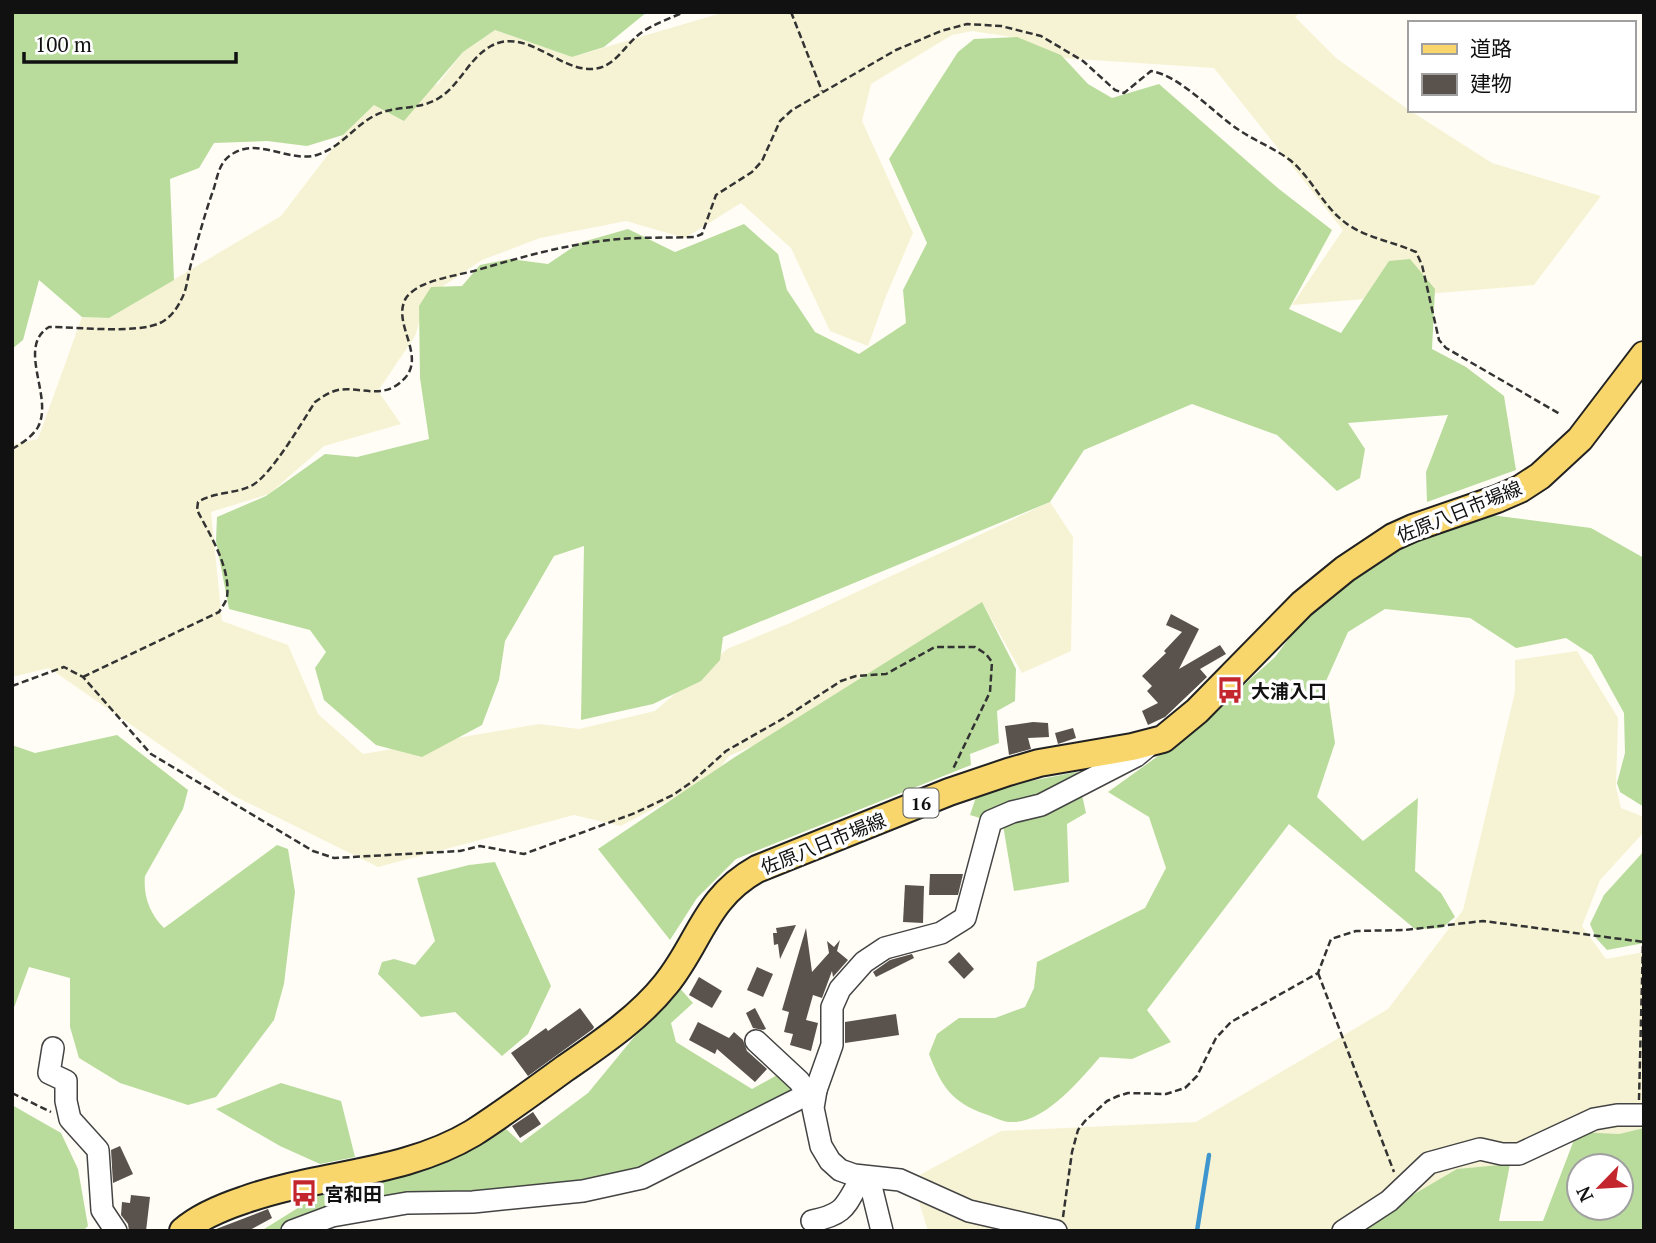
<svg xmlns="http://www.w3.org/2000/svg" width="1656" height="1243" font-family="'PT Serif','Noto Sans JP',serif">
<rect width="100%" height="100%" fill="#fffdf5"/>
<!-- farmland -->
<g fill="#f6f3d4">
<polygon points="725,12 1301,12 1295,17 1336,58 1409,110 1492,163 1601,196 1534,285 1292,305 1343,230 1214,68 1061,58 1012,37 972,31 952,35 871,84 862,121 913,233 886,296 868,346 830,331 791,248 741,203 685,238 626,221 540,238 482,260 427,297 415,336 378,391 401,424 324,446 269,494 211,512 222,621 288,645 318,714 363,754 539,724 579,729 655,711 727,649 790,623 1050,502 1073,537 1071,651 1022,673 984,606 773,737 729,756 713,777 621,826 574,815 378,867 234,796 49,668 12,677 12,445 38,439 82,317 109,318 281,216 343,135 374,105 438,84 463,52 495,30 572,57"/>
<polygon points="1577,651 1618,718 1616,787 1621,808 1644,817 1644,832 1600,880 1582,926 1606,959 1644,952 1644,1128 1619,1134 1577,1133 1510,1164 1351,1231 928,1231 912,1179 1001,1131 1196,1122 1388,1009 1463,910 1515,692 1515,660"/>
</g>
<!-- forest -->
<g fill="#b9dc9c" fill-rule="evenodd">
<polygon points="12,12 647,12 604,47 572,57 495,30 463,52 404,121 374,105 343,135 307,146 267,141 214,143 199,168 170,179 174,280 109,318 82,317 39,280 23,340 12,349"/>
<polygon points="1017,37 1061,55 1088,84 1112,98 1159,84 1279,189 1332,230 1289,309 1341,333 1389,261 1410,259 1435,289 1432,349 1466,367 1504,396 1516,470 1427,502 1426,472 1448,415 1348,423 1365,449 1360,478 1337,491 1277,435 1192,404 1084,450 1050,502 723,637 720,660 701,681 653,704 581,720 584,546 554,556 505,641 499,680 482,725 422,757 376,745 324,700 315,668 326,652 310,630 229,609 216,541 217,517 266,496 325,454 357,457 429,439 420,378 419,306 431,287 462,286 480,265 510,259 548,264 579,243 628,229 675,252 744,224 778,254 787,290 815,332 859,354 906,323 903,290 927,243 889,159 958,52 974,39"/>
<path d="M1491,515L1591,528L1644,558V807L1620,792L1617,783L1625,753L1624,713L1592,655L1566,638L1516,648L1470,618L1385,609L1348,632L1326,681L1335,743L1317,797L1363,841L1418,798L1415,871L1441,893L1455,917L1442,928L1415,929L1289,824L1147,1010L1171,1042L1132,1059L1100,1057C1080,1080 1044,1124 1010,1122C1002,1122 992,1116 985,1114C951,1102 941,1085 929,1054L937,1034L959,1018H995L1025,1007L1034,988L1037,962L1145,908L1166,868L1149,817L1108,792L1190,733L1275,657L1311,609L1377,558L1442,529Z"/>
<polygon points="982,602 1016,669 1015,701 997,711 999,743 970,754 971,765 736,859 697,898 670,940 598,849 735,757"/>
<path d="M117,735L188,790L183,809L145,876C143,896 150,914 164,928L277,845L288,849L295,892L284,984L274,1020L216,1097L188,1105L120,1083L79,1058L70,1027V978L29,967L12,1013V745L35,753Z"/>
<polygon points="1077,772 1086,813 1067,824 1069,882 1014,891 1003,825 970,815 977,794 999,787"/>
<polygon points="1644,851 1644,943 1607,950 1596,938 1590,924 1604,895"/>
<polygon points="495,862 551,986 528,1034 502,1056 455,1012 421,1017 378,974 382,962 394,959 415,965 435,941 417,878 469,865"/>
<polygon points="677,985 693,1003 671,1023 676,1042 752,1089 779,1074 795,1093 643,1170 282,1231 261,1231 325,1191 357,1187 444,1161 505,1128 521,1143 588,1093"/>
<polygon points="281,1083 341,1101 355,1157 320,1164 280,1146 216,1109"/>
<polygon points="12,1105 61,1133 78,1169 88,1226 83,1231 12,1231"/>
<path d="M1644,1128V1231H1351L1457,1169L1510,1164L1499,1221H1543L1577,1132L1619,1134ZM1579,1166H1621V1208H1579Z"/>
</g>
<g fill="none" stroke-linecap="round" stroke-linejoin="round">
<!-- stream -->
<polyline stroke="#3f96cf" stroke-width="4.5" points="1197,1231 1209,1155"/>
</g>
<!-- building -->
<g fill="#5a524d">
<polygon points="1171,614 1199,629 1179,669 1220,645 1226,654 1200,669 1207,677 1165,717 1148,725 1142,711 1158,703 1147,691 1152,686 1142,676 1166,653 1164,651 1182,632 1166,625"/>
<polygon points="1033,722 1048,723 1049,737 1028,738 1031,749 1009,755 1005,726"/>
<polygon points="1073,728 1076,738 1058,744 1055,733"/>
<polygon points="930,874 963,874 958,895 929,895"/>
<polygon points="905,885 924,886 923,923 903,922"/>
<polygon points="796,925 780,959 778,944 774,945 773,933 777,933 776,928"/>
<polygon points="806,928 812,972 829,953 827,941 834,947 840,940 837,951 848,960 833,977 832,971 822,998 813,995 806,1020 818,1023 811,1051 790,1045 793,1034 784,1032 789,1012 782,1010"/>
<polygon points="959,952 974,969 964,979 948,962"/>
<polygon points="912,954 914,958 876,977 873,972 890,960"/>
<polygon points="757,967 773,974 763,997 747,990"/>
<polygon points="699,977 722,991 712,1008 689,995"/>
<polygon points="580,1008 594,1027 593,1029 528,1076 511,1053 546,1028 548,1031"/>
<polygon points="755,1008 766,1029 763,1030 753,1028 746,1013"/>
<polygon points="896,1014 899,1035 845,1043 845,1022"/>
<polygon points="698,1022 729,1038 734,1032 743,1040 747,1051 767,1069 755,1082 717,1049 715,1054 689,1040"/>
<polygon points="533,1112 541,1124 520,1138 512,1126"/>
<polygon points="120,1146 133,1174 113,1183 111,1150"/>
<polygon points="131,1195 150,1197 146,1231 129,1231 128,1224 121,1215 122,1202 130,1203"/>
<polygon points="268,1209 272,1218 248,1231 211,1231"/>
</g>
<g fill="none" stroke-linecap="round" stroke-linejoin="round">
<defs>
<g id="minor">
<polyline points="756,1041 799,1081 808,1094"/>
<polyline points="53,1048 49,1073 66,1081 66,1101 70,1119 98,1150 102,1210 116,1231"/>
<polyline points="869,1178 882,1231"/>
<path d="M812,1221C847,1214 845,1205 862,1177"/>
<polyline points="292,1231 332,1216 407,1203 473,1202 583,1191 642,1178 816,1090"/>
<polyline points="1056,1231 969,1211 900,1180 854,1175 840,1170 830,1161 821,1146 813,1108 816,1090 832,1045 832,1007 840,989 864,962 885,948 941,933 965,918 991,821 1012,812 1041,805 1136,756 1147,747"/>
<polyline points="1343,1231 1389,1201 1429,1163 1480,1149 1502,1154 1519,1154 1594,1119 1617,1115 1644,1115"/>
</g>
<path id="major" d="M183,1231C200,1216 223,1207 244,1200C319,1173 403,1175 473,1133C504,1113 534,1091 564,1069C600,1044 639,1018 666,984C700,942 705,898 757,869L949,792L1008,772L1039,763L1132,747L1163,739L1197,711L1302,604L1345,569L1393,537L1413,528L1497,499L1520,489L1540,476L1580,439L1644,355"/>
</defs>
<!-- minor casing -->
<use href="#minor" stroke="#444" stroke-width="24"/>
<!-- major casing -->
<use href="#major" stroke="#222" stroke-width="30"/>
<!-- path -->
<g stroke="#333" stroke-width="2.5" stroke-dasharray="7 3.5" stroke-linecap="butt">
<polyline points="791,12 822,91"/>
<path d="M12,449C21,444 33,436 38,427C54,397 16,347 49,327C78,327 136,334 160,323C169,319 177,309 181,300C187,290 188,275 191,264C198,239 205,213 214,188C218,174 220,160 234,153C260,138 290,163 317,155C343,147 358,120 383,112C402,106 422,109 439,98C460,85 469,58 491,46C526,27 558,70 591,69C613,69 623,48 637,36C650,25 669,19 684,12"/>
<path d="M83,677L219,612C222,607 226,602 227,597C231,568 210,535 197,510L198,502C214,492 234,494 251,486C271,476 302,422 315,402C322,397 329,392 338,390C360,386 383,401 404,379C427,356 391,323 406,298C409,293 418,287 423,285C439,278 457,275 474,271C521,257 571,243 620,239C645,237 670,238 695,237L702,234L716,195L752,172L762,161L780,121L792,110L896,50L941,31L967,24L1001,26L1041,36L1083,61L1115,90L1124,93L1151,71C1181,76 1213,113 1239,130C1255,141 1274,148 1290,160C1312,178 1323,207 1347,224C1367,238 1394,242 1416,252L1422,265L1439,340L1446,348L1560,414"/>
<polyline points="12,686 64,667 83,677 151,754 313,851 334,858 460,851 480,846 524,854 635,813 673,795 693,781 726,751 784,718 841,681 856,676 886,674 935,647 975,647 986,654 992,662 990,692 953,769"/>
<polyline points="1318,973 1394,1172"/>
<polyline points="12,1093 51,1112"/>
<polyline points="1639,1100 1643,942"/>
<polyline points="1063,1217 1072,1152 1078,1130 1085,1121 1107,1101 1118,1096 1128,1093 1166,1094 1185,1088 1197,1076 1216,1038 1231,1022 1318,973 1331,939 1356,931 1405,930 1483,921 1644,942"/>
</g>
<!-- minor -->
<use href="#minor" stroke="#fff" stroke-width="21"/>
<!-- major -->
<use href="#major" stroke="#f9d66b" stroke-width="26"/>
</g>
<!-- icons -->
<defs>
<symbol id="bus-bare" viewBox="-9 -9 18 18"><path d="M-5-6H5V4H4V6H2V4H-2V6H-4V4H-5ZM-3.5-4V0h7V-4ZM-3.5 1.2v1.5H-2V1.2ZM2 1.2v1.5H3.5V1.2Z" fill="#c4262e" stroke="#fff" stroke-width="2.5" paint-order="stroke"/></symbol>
</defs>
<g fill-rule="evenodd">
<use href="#bus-bare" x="1211" y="671" width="38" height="38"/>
<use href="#bus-bare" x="285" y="1174" width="38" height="38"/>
</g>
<g text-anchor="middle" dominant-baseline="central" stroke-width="7" stroke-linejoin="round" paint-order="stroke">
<!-- shield labels -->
<rect fill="#fff" stroke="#585858" stroke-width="2" x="903.5" y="788.5" width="35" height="29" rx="5"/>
<g font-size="18" font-weight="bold" fill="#111">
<text x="921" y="803">16</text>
</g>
<!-- street labels -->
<g font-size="19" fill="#111" stroke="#fff">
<text transform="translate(1459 511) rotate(-22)">佐原八日市場線</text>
<text transform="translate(823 843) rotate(-22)">佐原八日市場線</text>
</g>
<!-- poi labels -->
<g font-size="19" font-weight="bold" fill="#111" stroke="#fff" text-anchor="start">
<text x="1251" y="690">大浦入口</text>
<text x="325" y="1193">宮和田</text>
</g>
</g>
<!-- border -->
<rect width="1656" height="1243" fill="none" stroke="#111111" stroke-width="28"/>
<!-- legend -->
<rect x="1408" y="21" width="228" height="91" fill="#ffffff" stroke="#a0a0a0" stroke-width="2"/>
<rect x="1422" y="44" width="35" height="10" fill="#f9d66b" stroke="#a0a0a0" stroke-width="2"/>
<text x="1470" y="56" font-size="21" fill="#111111">道路</text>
<rect x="1422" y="74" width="35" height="21" fill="#5a524d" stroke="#a0a0a0" stroke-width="2"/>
<text x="1470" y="91" font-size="21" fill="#111111">建物</text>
<!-- north arrow -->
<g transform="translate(1600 1187) rotate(245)"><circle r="33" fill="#ffffff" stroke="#a0a0a0" stroke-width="2"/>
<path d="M0-5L12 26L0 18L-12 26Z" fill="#c4262e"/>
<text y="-10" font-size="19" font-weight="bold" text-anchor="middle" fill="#111111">N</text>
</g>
<!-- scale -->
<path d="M24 52v10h212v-10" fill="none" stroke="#111111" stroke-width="3.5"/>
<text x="35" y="52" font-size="21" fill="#111111" stroke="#ffffff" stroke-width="5" paint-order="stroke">100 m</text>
</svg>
